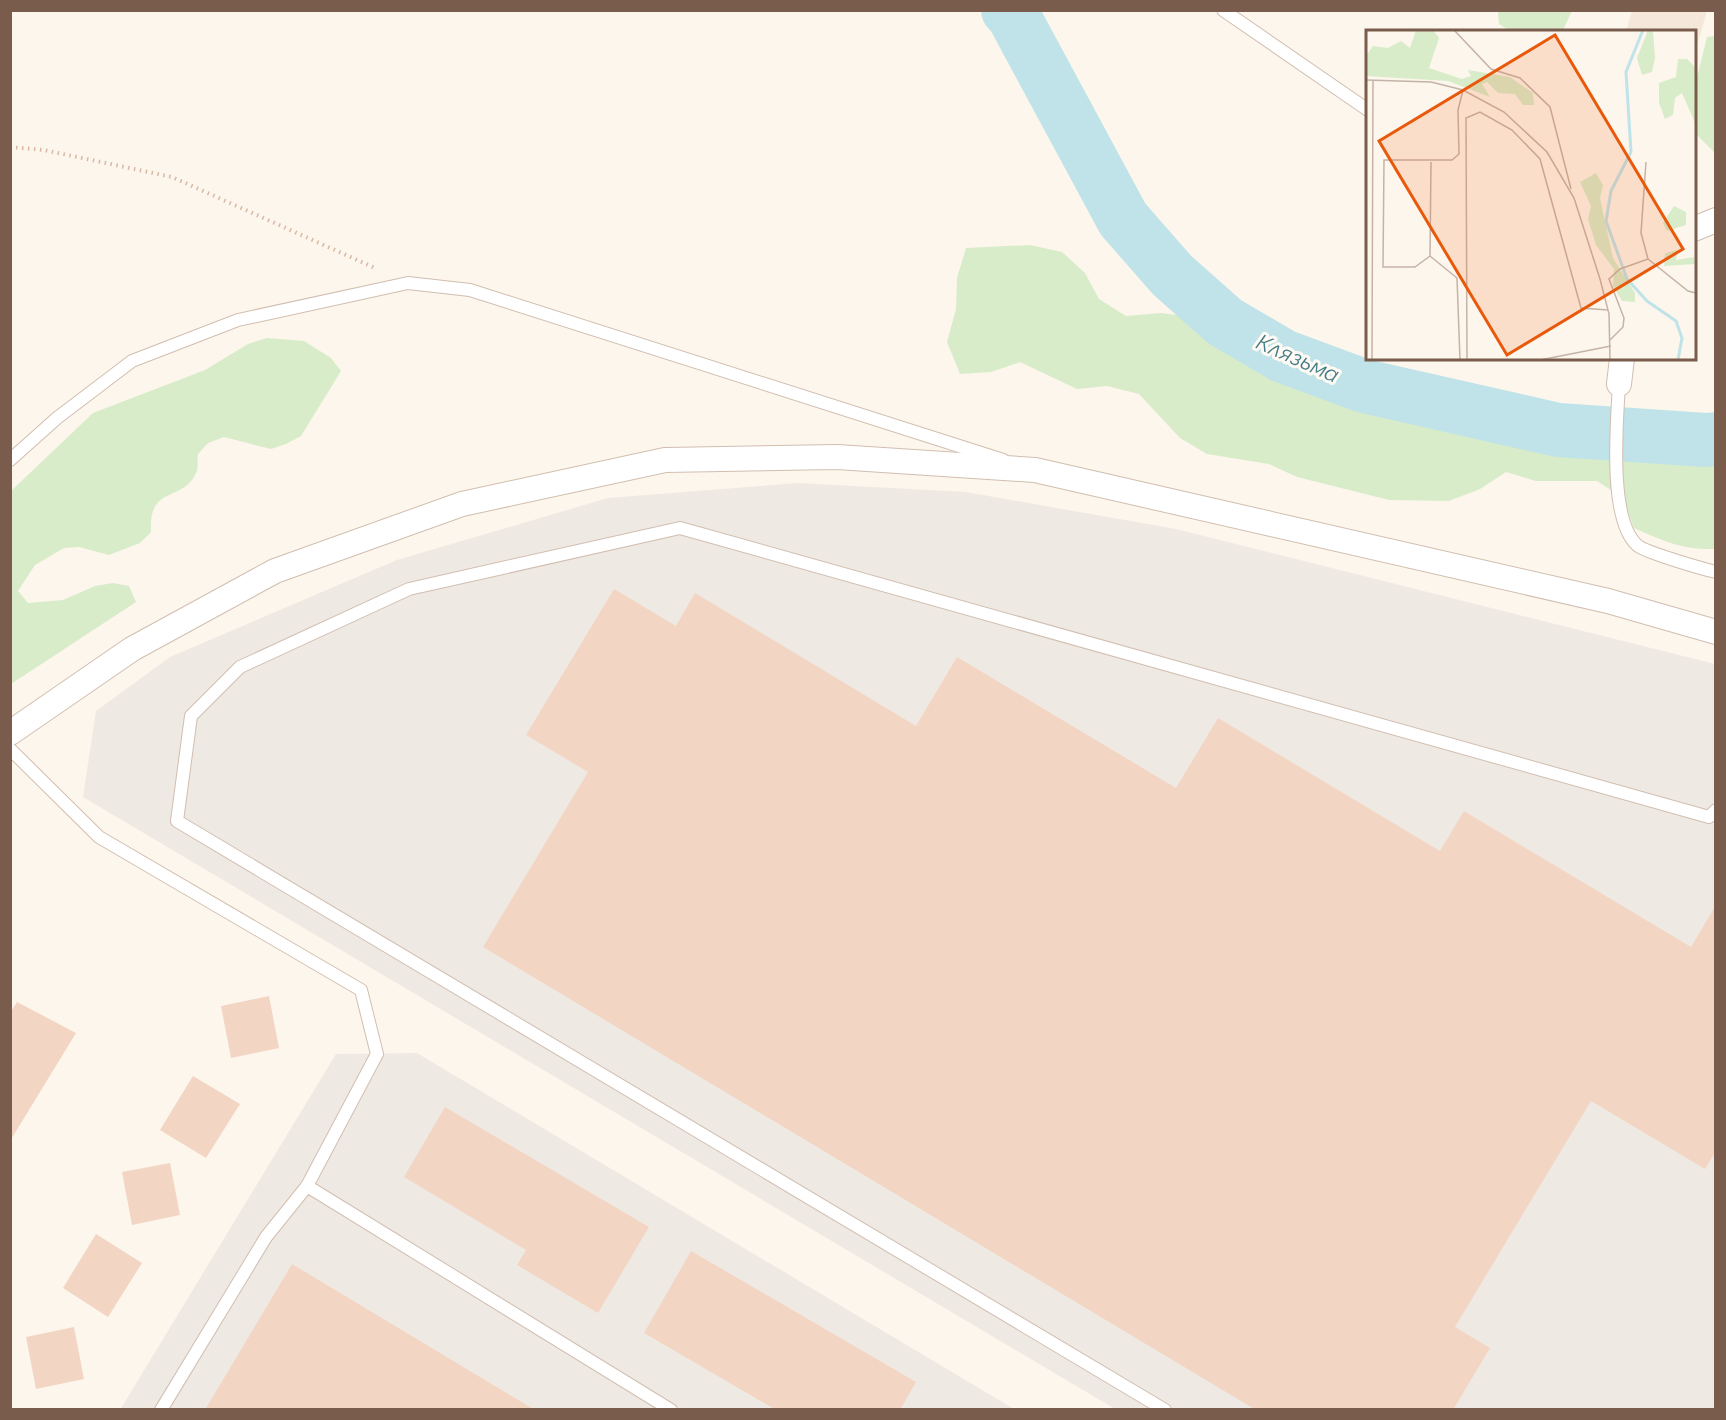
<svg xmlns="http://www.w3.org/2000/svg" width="1726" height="1420" font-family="Raleway,sans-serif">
<rect width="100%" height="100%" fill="#fdf6ec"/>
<!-- residential -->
<polygon fill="#f5e8da" points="1632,11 1707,11 1695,53 1694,32 1626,31"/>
<!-- industrial -->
<g fill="#efe9e4">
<polygon points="798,483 966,492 1176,529 1715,664 1715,1409 1115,1409 83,797 96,711 170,657 397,560 608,498"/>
<polygon points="417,1053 1014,1409 120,1410 336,1054"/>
</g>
<!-- green -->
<g fill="#d8ecc9">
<polygon points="1498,11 1498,10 1572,11 1562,32 1510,31 1499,24"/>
<polygon points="1715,36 1716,36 1715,153 1694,132 1695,85 1707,37"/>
<path d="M1030,245L1062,252L1085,273L1099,299L1126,316L1161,313L1193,317L1254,355L1312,383L1343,394L1375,399L1437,415L1464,429L1527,448H1615L1673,457L1715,452V549C1683,550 1663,541 1634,528L1623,498L1597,481H1536L1506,472L1480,489L1449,501L1389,500L1297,477L1269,464L1207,454L1180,438L1139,394L1107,386L1077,389L1020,362L991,372L960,374L947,342L956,309L957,278L966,248Z"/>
<path d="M267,338L304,341L331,358L341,371L301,436L286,444L271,449L224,437L208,443L198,454C197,460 199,468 196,473C183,503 148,484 151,532L140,543L109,555L79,547L64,548L35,565L18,591L28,603L63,600L95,586L113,583L129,586L136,602L11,684V491L93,413L205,370L248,344Z"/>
</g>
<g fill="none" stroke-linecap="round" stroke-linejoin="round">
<!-- river -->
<polyline stroke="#bfe3e8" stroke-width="54" points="1008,10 1013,15 1123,219 1172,275 1225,322 1283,356 1364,386 1558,430 1706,440 1716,439"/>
</g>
<!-- building -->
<g fill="#f3d5c3">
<polygon points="614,589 676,626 695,593 916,726 957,657 1176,788 1218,718 1440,851 1464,811 1691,947 1716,905 1716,1151 1705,1169 1591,1101 1455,1327 1490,1348 1453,1410 1256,1410 483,947 588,772 526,735"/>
<polygon points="269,996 279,1048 231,1058 221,1006"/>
<polygon points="17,1002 76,1033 10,1141 10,1013"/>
<polygon points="193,1076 240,1104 206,1158 160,1130"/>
<polygon points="445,1107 649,1227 598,1313 517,1265 526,1250 404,1177"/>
<polygon points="170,1163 180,1215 132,1225 122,1172"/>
<polygon points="96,1234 142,1263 108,1317 63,1288"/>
<polygon points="691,1251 916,1382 900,1410 776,1410 644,1333"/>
<polygon points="292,1264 535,1410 205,1410"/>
<polygon points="74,1327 84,1379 36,1389 26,1337"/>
</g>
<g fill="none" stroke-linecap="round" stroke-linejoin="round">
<defs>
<g id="service">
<polyline points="1223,10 1368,110"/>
<path d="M1619,384C1617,421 1608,519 1637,545C1644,552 1703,569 1716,572"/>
<polyline points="10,460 57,418 132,361 238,320 408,283 470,290 1003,460"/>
<polyline points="10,749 99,837 361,990 377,1054 307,1186 266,1237 161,1410"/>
<polyline points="307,1186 671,1410"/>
<polyline points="1165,1410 177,821 191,716 240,667 409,589 680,528 1709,817 1716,810"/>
</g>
<g id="minor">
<polyline points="1694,229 1716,220"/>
<polyline points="1619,384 1622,358"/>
<polyline points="10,733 132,649 275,571 462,504 665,460 837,457 1035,470 1608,601 1716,632"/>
</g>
</defs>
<!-- service casing -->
<use href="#service" stroke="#d1beb0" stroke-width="14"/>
<!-- minor casing -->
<use href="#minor" stroke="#d1beb0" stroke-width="26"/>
<!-- path -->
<polyline stroke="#d9b8a5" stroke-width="4" stroke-dasharray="1.5 4.5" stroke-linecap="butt" points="10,147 44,150 172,177 375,268"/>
<!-- service -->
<use href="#service" stroke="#fff" stroke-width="12"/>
<!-- minor -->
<use href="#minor" stroke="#fff" stroke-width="24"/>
</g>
<g text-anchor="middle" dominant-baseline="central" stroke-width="6" stroke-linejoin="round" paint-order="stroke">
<!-- water labels -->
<g font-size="22" font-style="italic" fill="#437c86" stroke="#fffaf3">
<text transform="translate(1298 358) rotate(24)">Клязьма</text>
</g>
</g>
<!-- overview -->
<g transform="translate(1366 30)">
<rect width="330" height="330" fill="#fdf6ec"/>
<path d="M50,0H67L73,8L63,38L96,49L105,46L102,40L144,47L167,63L168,75H157L149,64L132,63L121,52L116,54L124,67L82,51L0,46V26L7,16L22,18L35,11L44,18ZM282,0H287L289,28L286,42L276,45L271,28ZM312,29H321L330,38V95L316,63L309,68L307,85L299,89L293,73V53L310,47ZM230,143L237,155L234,168L247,228L269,263V272L256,271L247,256L248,239L230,215L222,189L225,176L214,152ZM308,176L320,182V195L301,201L297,193ZM311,220L310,230L328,227L329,234L298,236L299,223Z" fill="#d8ecc9"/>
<path fill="none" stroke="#bfe3e8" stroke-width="3" d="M277,0L260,42L265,122L245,161L240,191L261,249L281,271L310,291L316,308L312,330"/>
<path fill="none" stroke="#c5b3a7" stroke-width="1.5" d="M88,0L125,39L154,48L184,77L205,159M0,50L65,52L97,60L138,82L181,122L208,168L234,249L243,284L244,330M280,132L275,203L282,229M64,226L49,237H17L18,130H86L93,124L92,80L97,60M64,226L91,248L94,330M64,226L65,132M244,310L257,297L258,288L243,249L254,239L282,229L322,261L330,263M6,330L7,51M101,330L100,88L114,82L146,100L174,129L215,278L242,280M174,330L245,316"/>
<path fill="#e8590c" fill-opacity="0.15" stroke="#e8590c" stroke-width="3" d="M189,5L317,219L141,325L13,111Z"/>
<rect width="330" height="330" fill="none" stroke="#7a5c4d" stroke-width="3"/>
</g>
<!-- border -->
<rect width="1726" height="1420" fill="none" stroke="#7a5c4d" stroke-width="24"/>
</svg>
